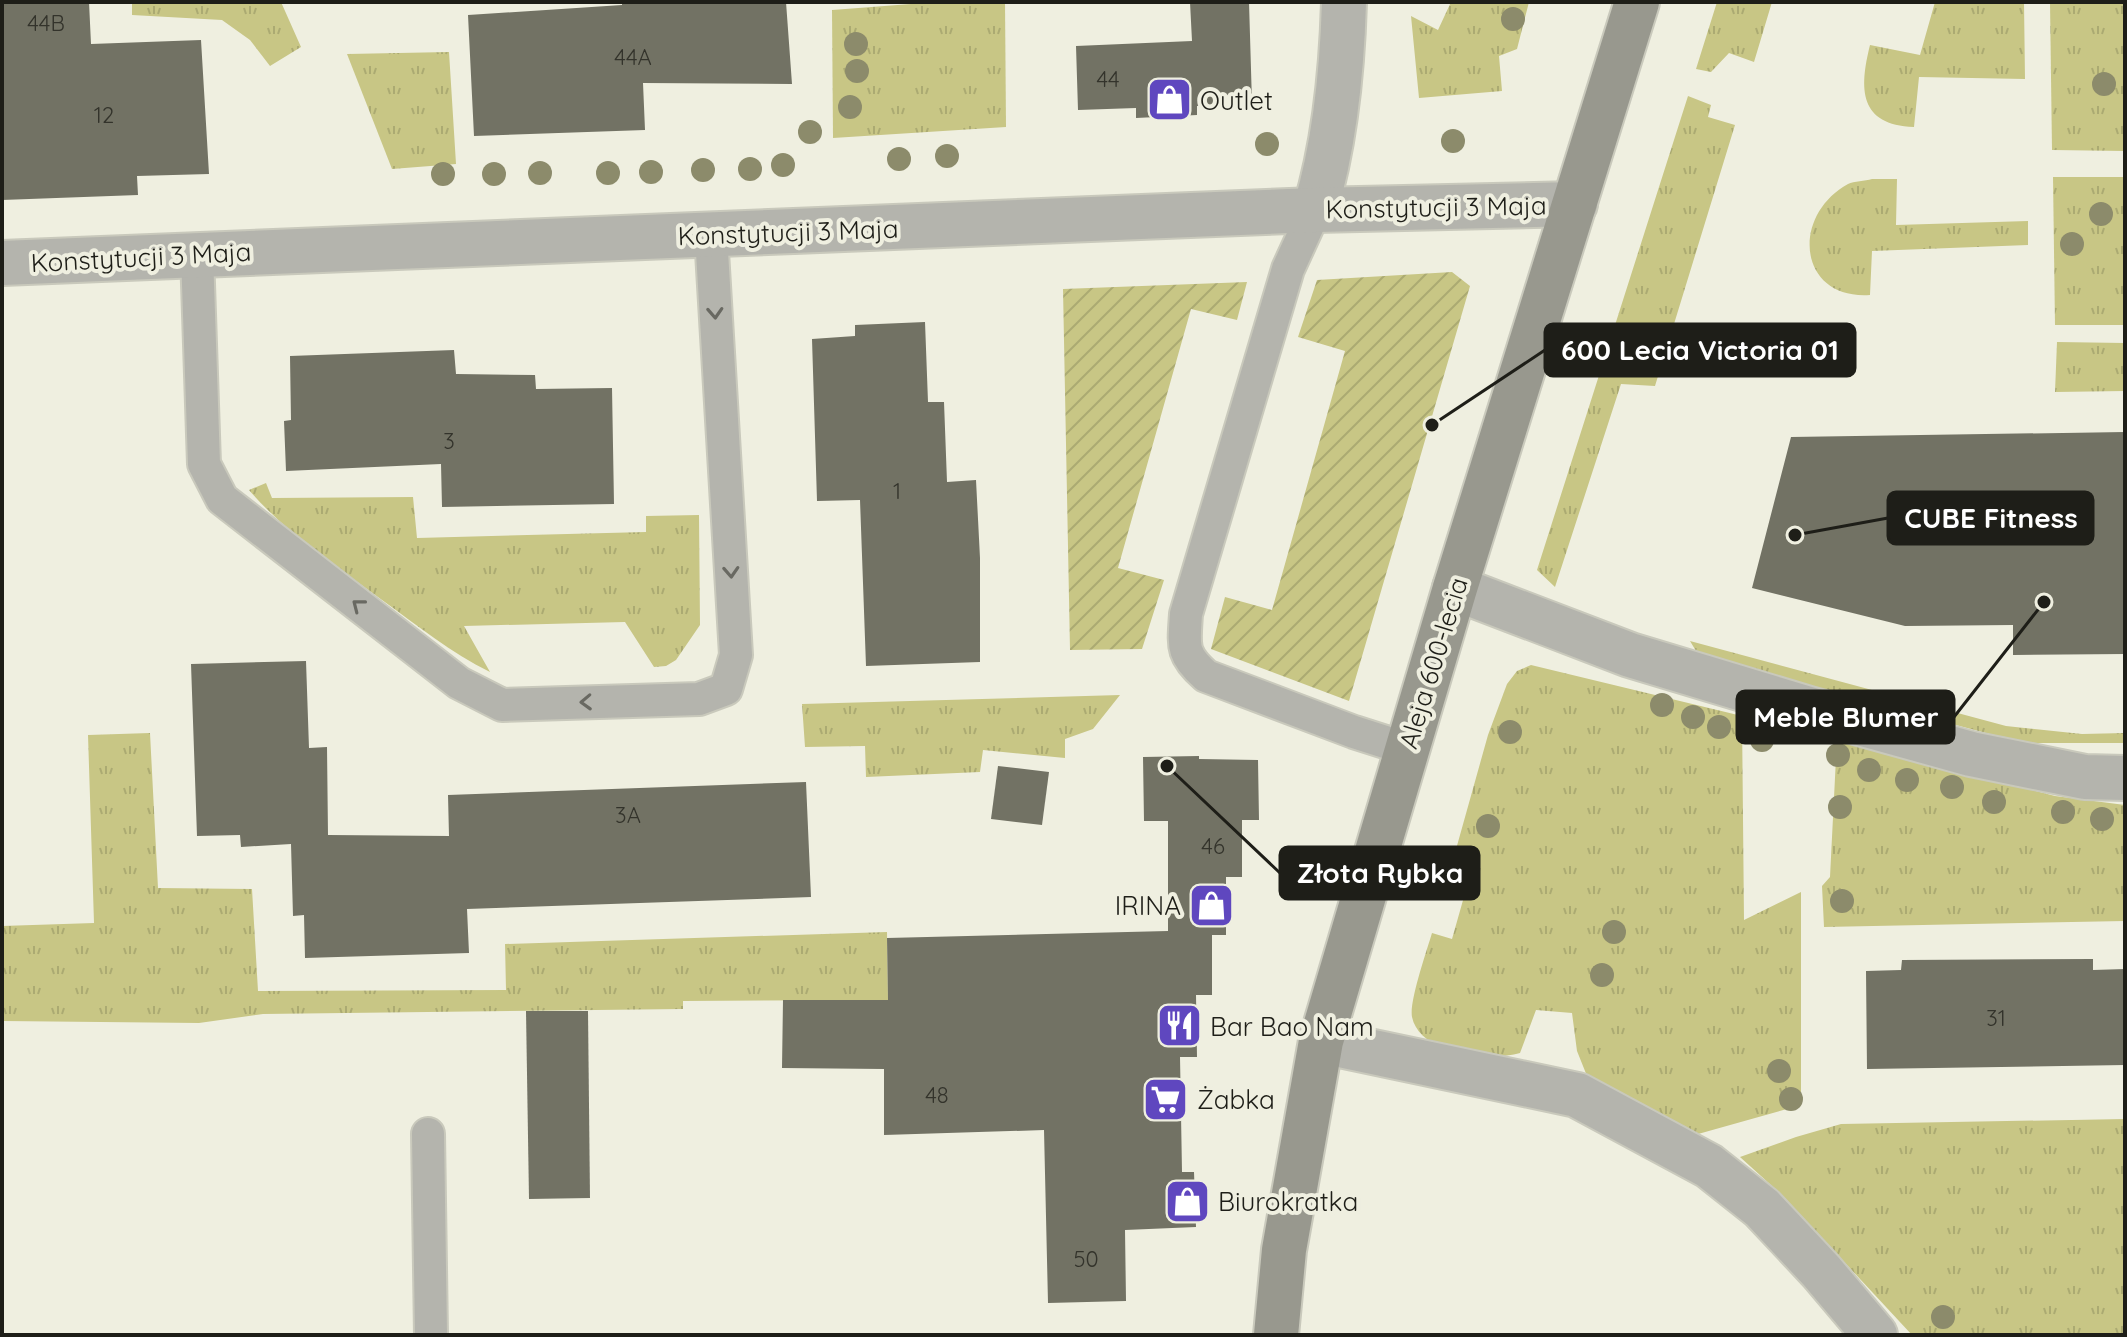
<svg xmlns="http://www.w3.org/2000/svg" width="2127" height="1337" font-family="Quicksand,sans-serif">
<defs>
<pattern id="grass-tufts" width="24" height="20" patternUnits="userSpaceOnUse" patternTransform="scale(2)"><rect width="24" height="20" fill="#c8c685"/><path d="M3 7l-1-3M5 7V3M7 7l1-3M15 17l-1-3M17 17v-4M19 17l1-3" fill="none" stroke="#abaa72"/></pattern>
<pattern id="garden-furrows" width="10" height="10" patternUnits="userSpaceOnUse" patternTransform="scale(2)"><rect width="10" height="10" fill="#c8c685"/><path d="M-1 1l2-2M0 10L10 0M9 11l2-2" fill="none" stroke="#abaa72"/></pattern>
</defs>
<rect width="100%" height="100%" fill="#efefe0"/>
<!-- grass -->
<g fill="url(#grass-tufts)">
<polygon points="132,2 281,2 301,47 270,66 250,40 222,20 132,15"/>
<polygon points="937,2 1005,2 1006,127 833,138 832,10"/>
<polygon points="1451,2 1529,2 1517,49 1499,56 1502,91 1419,98 1411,16 1438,30"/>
<polygon points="1717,2 1772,2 1754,62 1729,53 1711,72 1696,69"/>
<path d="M1935,2H2024L2025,79L1919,77L1914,127C1859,125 1859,89 1870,45L1920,55Z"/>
<polygon points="2050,2 2125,2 2125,151 2052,150"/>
<polygon points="449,52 456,164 392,169 347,54"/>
<polygon points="1688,96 1711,105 1708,117 1735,125 1655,386 1621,384 1555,587 1537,570"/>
<polygon points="2053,177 2125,177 2125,325 2055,325"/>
<path d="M1872,179H1897L1896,225L2028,221V245L1872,251L1870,295C1798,300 1790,216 1848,184C1854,181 1865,181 1872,179Z"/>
<polygon points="2057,342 2125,343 2125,391 2055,392"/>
<path d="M266,483L272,498L413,497L417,538L646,532V516L699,515L700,625L676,660L666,666L654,667L625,622L464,626L490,672C451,653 417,625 382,600C337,567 286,533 249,490Z"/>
<polygon points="1690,641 2006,726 2082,734 2125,733 2125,743 2023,743 1699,656"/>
<path d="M1531,665L1742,716L1744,920L1801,892V1105L1691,1136L1587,1076L1577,1051L1572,1013L1536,1010L1520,1053C1490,1062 1420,1055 1412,1017C1409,1002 1427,950 1432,933L1452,939L1473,865L1453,860L1488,735L1507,684L1517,671Z"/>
<polygon points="1120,695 1093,729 1065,739 1065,758 983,750 980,772 866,777 865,746 805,747 802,704"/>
<polygon points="150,733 158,888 252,889 258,991 506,990 505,944 887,932 888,1000 683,1001 683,1009 263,1014 199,1023 2,1021 2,926 94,923 88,735"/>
<polygon points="1837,738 2055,796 2125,805 2125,921 1824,927 1822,886 1830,877"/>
<polygon points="2125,1119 2125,1335 1912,1335 1782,1195 1740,1157 1796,1137 1841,1124"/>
</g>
<!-- garden -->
<g fill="url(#garden-furrows)">
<polygon points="1452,272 1470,286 1349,701 1211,649 1225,597 1272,610 1345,351 1298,337 1317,280"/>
<polygon points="1247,282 1237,320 1191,309 1118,568 1164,580 1142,649 1070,650 1063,289"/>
</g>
<!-- building -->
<g fill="#727264">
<polygon points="2,2 89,2 91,44 201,40 209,174 137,176 138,195 2,200"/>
<polygon points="622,2 786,2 792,84 643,83 645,130 474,136 468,15 622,5"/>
<polygon points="1190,2 1249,2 1252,103 1197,106 1197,115 1136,118 1136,108 1078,110 1076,46 1192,41"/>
<polygon points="925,322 928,402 944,402 947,482 976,480 980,558 980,662 866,666 860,500 817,501 812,339 855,336 855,325"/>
<polygon points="454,350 456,374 535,375 536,389 612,388 614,504 442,507 441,464 286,471 284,421 291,420 290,356"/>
<polygon points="2125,432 2125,654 2013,655 2013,625 1905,626 1752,588 1791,437"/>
<polygon points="306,661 309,748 327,747 328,835 449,836 448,795 806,782 811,897 467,909 469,953 305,958 304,915 293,916 291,844 241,847 240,835 197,836 191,664"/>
<polygon points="1199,756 1199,759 1258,760 1259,820 1242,820 1242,877 1226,877 1226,935 1212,935 1212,995 1196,995 1197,1057 1180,1057 1182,1172 1194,1172 1196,1227 1125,1230 1126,1301 1048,1303 1044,1130 884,1135 884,1069 782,1068 783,1000 888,1000 887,938 1168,931 1168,821 1144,821 1143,757"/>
<polygon points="998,766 1049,772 1042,825 991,819"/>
<polygon points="2093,959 2093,970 2125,969 2125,1065 1867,1069 1866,971 1901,970 1902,960"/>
<polygon points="526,1011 588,1011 590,1198 529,1199"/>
</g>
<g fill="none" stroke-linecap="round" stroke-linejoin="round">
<defs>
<g id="lane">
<path d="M1315,210L1288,269L1186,614C1184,646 1181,654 1206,676L1354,732L1407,749"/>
<polyline points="197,254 204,464 222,499 459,683 502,705 699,699 726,689 736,655 711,235"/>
<polyline points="428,1134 431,1335"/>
</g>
<g id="street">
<path d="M1315,210C1335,143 1342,72 1344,2"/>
<polyline points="2,263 1315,210 1575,204"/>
<polyline points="1455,588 1630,655 1809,709 1971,754 2085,777 2125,778"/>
<polyline points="1321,1041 1577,1095 1709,1166 1762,1208 1821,1271 1875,1335"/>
</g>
<polyline id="secondary" points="1276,1335 1284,1250 1321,1041 1455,588 1637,2"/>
</defs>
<!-- lane casing -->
<use href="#lane" stroke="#c9c9bc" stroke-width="36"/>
<!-- street casing -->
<use href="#street" stroke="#c9c9bc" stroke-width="48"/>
<!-- secondary casing -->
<use href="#secondary" stroke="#c9c9bc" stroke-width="48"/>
<!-- lane -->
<use href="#lane" stroke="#b4b4ad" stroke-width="32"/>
<!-- street -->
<use href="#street" stroke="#b4b4ad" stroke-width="44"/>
<!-- secondary -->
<use href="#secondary" stroke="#98988e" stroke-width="44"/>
</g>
<!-- trees -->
<g fill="#8c8b6b">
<circle cx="1513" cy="19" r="12"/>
<circle cx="856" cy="44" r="12"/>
<circle cx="857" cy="71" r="12"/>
<circle cx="2104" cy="84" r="12"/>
<circle cx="850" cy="107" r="12"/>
<circle cx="810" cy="132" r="12"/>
<circle cx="1453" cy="141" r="12"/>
<circle cx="1267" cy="144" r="12"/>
<circle cx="947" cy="156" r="12"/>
<circle cx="899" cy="159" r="12"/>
<circle cx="783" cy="165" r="12"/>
<circle cx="750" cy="169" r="12"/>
<circle cx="703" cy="170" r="12"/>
<circle cx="651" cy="172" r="12"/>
<circle cx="540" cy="173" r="12"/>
<circle cx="608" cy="173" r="12"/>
<circle cx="443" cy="174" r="12"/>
<circle cx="494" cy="174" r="12"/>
<circle cx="2101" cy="214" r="12"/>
<circle cx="2072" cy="244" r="12"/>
<circle cx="1662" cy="705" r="12"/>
<circle cx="1693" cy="717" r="12"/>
<circle cx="1719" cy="727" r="12"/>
<circle cx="1510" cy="732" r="12"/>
<circle cx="1762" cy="740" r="12"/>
<circle cx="1838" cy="755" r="12"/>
<circle cx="1869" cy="770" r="12"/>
<circle cx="1907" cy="780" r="12"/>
<circle cx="1952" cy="787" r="12"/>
<circle cx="1994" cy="802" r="12"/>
<circle cx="1840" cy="807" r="12"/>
<circle cx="2063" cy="812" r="12"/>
<circle cx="2102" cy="819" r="12"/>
<circle cx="1488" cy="826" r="12"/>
<circle cx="1842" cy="901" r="12"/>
<circle cx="1614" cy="932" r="12"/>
<circle cx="1602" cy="975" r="12"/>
<circle cx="1779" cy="1071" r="12"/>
<circle cx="1791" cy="1099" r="12"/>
<circle cx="1943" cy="1317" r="12"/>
</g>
<!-- one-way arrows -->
<defs><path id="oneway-chevron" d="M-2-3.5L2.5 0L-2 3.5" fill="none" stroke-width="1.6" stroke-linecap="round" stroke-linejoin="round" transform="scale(2)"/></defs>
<g stroke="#696962">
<use href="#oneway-chevron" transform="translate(715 313) rotate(87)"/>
<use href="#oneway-chevron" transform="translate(731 572) rotate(87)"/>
<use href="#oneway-chevron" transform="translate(358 605) rotate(-142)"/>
<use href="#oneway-chevron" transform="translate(586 702) rotate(178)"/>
</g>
<!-- icons -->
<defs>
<symbol id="shop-square" viewBox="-11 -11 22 22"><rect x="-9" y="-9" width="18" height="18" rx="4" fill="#5f47bf" stroke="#efefe0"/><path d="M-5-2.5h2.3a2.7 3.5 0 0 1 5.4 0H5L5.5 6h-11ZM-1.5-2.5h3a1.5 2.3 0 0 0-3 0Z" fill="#fff"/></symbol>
<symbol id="restaurant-square" viewBox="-11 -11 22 22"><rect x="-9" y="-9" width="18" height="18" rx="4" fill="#5f47bf" stroke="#efefe0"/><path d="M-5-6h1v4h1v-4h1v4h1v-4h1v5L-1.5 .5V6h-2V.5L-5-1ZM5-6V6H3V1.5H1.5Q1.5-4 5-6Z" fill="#fff"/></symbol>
<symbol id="supermarket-square" viewBox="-11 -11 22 22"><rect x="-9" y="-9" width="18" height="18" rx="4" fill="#5f47bf" stroke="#efefe0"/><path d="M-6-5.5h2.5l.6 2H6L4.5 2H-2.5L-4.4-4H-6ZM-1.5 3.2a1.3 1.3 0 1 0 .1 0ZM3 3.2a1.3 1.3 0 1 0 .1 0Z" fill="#fff"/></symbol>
</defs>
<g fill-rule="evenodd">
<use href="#shop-square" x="1144" y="74" width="51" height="51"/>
<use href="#shop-square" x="1186" y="880" width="51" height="51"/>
<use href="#restaurant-square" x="1154" y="1000" width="51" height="51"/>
<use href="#supermarket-square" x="1140" y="1074" width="51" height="51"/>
<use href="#shop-square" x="1162" y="1176" width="51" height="51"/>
</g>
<g text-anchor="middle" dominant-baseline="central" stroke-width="8" stroke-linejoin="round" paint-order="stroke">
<!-- number labels -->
<g font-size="22" fill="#33332b">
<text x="46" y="23">44B</text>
<text x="633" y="57">44A</text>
<text x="1108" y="79">44</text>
<text x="104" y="115">12</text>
<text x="449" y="441">3</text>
<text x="897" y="491">1</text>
<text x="628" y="815">3A</text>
<text x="1213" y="846">46</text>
<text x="1996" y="1018">31</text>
<text x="937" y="1095">48</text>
<text x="1086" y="1259">50</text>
</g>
<!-- poi labels -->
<g font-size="26" fill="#1e1e18" stroke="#efefe0" text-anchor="start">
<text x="1200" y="100">Outlet</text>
<text x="1181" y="905" text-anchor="end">IRINA</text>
<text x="1210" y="1026">Bar Bao Nam</text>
<text x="1197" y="1099">Żabka</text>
<text x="1218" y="1201">Biurokratka</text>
</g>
<!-- street labels -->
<g font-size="26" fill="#1e1e18" stroke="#efefe0">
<text transform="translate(1436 207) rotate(-1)">Konstytucji 3 Maja</text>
<text transform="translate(788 232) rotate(-2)">Konstytucji 3 Maja</text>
<text transform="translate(141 257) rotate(-3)">Konstytucji 3 Maja</text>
<text transform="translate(1433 663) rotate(-73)">Aleja 600-lecia</text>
</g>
</g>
<!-- callouts -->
<path fill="none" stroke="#1e1e18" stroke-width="3" d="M1432 425L1545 350M1795 535L1888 518M2044 602L1954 717M1167 766L1280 873"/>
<g fill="#1e1e18" stroke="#efefe0" stroke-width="3">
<circle cx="1432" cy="425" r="8"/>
<circle cx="1795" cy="535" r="8"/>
<circle cx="2044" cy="602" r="8"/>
<circle cx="1167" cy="766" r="8"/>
</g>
<g fill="#1e1e18" stroke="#1e1e18" stroke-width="3">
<rect x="1545" y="324" width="310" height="52" rx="8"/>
<rect x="1888" y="492" width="205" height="52" rx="8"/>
<rect x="1737" y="691" width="217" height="52" rx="8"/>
<rect x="1280" y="847" width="199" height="52" rx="8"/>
</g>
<g font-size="28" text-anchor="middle" font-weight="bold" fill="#fff">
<text x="1700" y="360">600 Lecia Victoria 01</text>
<text x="1991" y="528">CUBE Fitness</text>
<text x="1846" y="727">Meble Blumer</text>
<text x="1380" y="883">Złota Rybka</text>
</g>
<!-- border -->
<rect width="2127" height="1337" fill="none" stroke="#1e1e18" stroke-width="8"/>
</svg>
